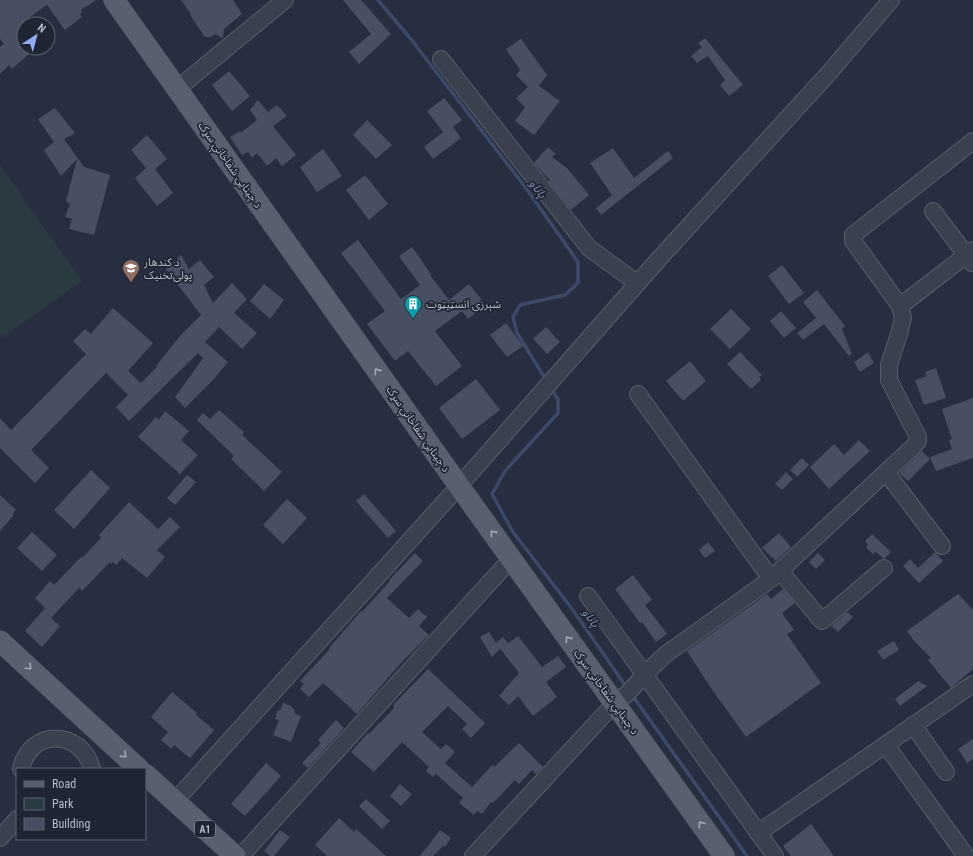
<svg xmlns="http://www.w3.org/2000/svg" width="973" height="856" font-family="'Roboto Condensed','Noto Sans Arabic',sans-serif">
<rect width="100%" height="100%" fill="#272e3f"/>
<!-- green -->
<polygon fill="#293a40" points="0,165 82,281 0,339"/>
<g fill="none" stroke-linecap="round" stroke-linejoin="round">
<!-- stream -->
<g stroke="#3e4967" stroke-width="3.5">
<polyline points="378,0 410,38 526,188 578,262 578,283 565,295 520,305 513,317 517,333 543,375"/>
<polyline points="554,393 558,399 558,413 505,471 492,494 513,532 573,610 627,688"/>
<polyline points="632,695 747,856"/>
</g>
</g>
<!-- building -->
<g fill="#484f63">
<polygon points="0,0 96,0 81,10 82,13 80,14 82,17 65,30 47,5 27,19 31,24 24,24 24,48 36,48 12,69 9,65 0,74 0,47 4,44 0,39"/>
<polygon points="181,0 233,0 242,14 224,29 223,38 215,34 211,37 205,37 190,15 191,14"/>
<polygon points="343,0 361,0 391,34 359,64 349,52 371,34"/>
<polygon points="705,38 743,85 729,96 720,85 725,80 708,56 697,63 691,56 702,47 698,43"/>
<polygon points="521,39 547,75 539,86 560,101 534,135 515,121 525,107 516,98 528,87 516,75 520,70 506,49"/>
<polygon points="229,71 250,96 232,111 212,85"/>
<polygon points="444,98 462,120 453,127 461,138 433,159 424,147 443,132 427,111"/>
<polygon points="258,100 268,112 277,105 287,116 273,126 296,155 282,166 276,158 267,166 257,153 252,158 248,152 242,155 230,137 240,131 241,133 257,120 250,110"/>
<polygon points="55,108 75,133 64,139 84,167 110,175 94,235 69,229 72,219 65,217 70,204 66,201 77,159 61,176 44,150 54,142 38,119"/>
<polygon points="367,120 392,145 376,159 353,135"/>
<polygon points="147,135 167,159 155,169 173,193 157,206 135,178 146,168 131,150"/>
<polygon points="548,147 556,154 552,157 567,168 589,195 571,210 548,181 550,180 543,173 534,163"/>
<polygon points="613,148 634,178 668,151 673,158 601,215 596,208 612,195 590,163"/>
<polygon points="323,149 342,176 317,192 300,167"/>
<polygon points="365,175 388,204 369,220 346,190"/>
<polygon points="358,240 401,299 420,285 399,256 412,247 431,274 430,275 449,300 469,284 486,305 468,319 462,311 435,331 462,366 436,386 408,351 395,361 367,324 385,311 341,253"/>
<polygon points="181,255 189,269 200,260 214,277 204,285 213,303 232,283 247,299 234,313 257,333 242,349 219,327 205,342 228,362 213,380 185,408 175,397 203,358 198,353 129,421 116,407 128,395 106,373 31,450 49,468 35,483 0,448 0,418 11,430 86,354 73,341 85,329 91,334 113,308 153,343 128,371 141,383 157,367 156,366 180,336 201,315 166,269"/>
<polygon points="782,265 804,293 789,304 768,276"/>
<polygon points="264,284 284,300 270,319 250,301"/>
<polygon points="817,290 845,326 842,329 852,354 849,356 824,324 803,340 797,333 816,318 803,302"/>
<polygon points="731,309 751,329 730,349 710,329"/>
<polygon points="781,311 796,328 784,338 770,321"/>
<polygon points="506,323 523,346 507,357 490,335"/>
<polygon points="546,327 560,342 547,354 533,339"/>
<polygon points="740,352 762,375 759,377 761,380 751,389 727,364"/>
<polygon points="868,352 874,363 860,372 854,362"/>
<polygon points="690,361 706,381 683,401 666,381"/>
<polygon points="936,368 946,398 924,405 915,380 927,376 925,372"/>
<polygon points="476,379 500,410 462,439 439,408"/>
<polygon points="973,398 973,458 936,471 930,457 952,449 949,440 952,439 942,409"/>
<polygon points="219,410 244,432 242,435 282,472 264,491 231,459 234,456 197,420 203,413 210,419"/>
<polygon points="165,411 189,431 181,440 198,455 180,474 138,437 156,417 159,420"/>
<polygon points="859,440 870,451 829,489 810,467 834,444 844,455"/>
<polygon points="922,451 930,459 908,481 899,473"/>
<polygon points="802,458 809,465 797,477 790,470"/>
<polygon points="91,470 110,488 74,529 54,510"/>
<polygon points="786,472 793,479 782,490 775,484"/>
<polygon points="187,475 196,482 175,505 167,498"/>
<polygon points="364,494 396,531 388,538 356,501"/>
<polygon points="0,495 16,510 12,514 14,515 0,531"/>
<polygon points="287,499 307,518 283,544 263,525"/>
<polygon points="129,502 158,529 170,517 180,527 157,550 165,557 147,578 122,558 116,565 113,562 111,564 110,562 82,591 79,588 51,618 60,626 42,647 25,631 45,608 35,598 50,581 54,585 81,557 82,558 101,538 99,535"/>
<polygon points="32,532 57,555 42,571 17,548"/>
<polygon points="779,533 791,547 776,561 762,548"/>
<polygon points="872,534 891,552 884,559 876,552 873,554 866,547 868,545 865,541"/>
<polygon points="708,542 715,551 705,558 699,550"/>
<polygon points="935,552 943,561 919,583 903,566 910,559 918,568"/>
<polygon points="415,553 423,561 387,598 409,618 418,609 427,617 419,626 429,635 400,664 357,714 323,683 309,697 300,689 304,684 300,681 330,649 329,648 361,611 362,612 390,581 389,580"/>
<polygon points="818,553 825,560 816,569 809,562"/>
<polygon points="633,575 652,600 645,605 667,634 656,642 642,622 640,623 615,589"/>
<polygon points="783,589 795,603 782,613 794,630 787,634 821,683 746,737 711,688 687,651 767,594 771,599"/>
<polygon points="958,594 973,610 973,669 951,688 928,660 931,658 914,641 907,631"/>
<polygon points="847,612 853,617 838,632 831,626"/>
<polygon points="489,632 496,643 503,637 508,643 518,636 542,667 558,656 566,667 546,682 557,697 533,716 518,696 509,705 499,696 519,673 498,646 500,649 492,657 480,637"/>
<polygon points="894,641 899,650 883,660 877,651"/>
<polygon points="428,669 485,723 471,738 462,729 467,724 448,706 422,732 441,749 446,744 455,752 445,763 472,787 492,765 494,767 519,743 543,767 536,774 532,770 519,784 515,780 493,803 491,802 482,814 477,811 474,815 459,803 463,798 436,774 433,777 426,771 429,767 402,742 374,772 351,752 368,733 369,734 380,722 380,723 394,708 393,705"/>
<polygon points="918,681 927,686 900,706 895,699"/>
<polygon points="172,692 197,713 196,715 214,730 190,758 174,745 171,749 161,740 168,732 151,717"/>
<polygon points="283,703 291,706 294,709 295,714 301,716 291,742 273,735 279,720 275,719 278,710 280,711"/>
<polygon points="336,720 344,728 308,768 302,763 321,743 318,740"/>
<polygon points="973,739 973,759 967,763 958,749"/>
<polygon points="266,763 281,776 245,816 231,804"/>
<polygon points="400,784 412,794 401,806 390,796"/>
<polygon points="366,799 390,821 382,829 359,806"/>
<polygon points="339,818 354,832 356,829 386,856 327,856 315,845"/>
<polygon points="811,824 834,856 791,856 783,846"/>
<polygon points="280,830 290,837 274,856 270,856 264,851"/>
<polygon points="440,830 451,838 445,847 443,846 433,856 420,856"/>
</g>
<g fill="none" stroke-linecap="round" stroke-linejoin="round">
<defs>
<g id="minor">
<polyline points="441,59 589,248 637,283"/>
<polyline points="177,89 285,0"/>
<polyline points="933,211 972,263"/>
<polyline points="900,306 973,250"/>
<polyline points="638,394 771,579"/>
<polyline points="886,472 942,546"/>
<polyline points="780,571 822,621 884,568"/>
<polyline points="588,596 775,856"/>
<polyline points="913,725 946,772"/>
<polyline points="886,745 966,856"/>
<path d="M21,769C30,728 82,729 92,769"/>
<polyline points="175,801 459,486 658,260 828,74 891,0"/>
<polyline points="758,833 973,684"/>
<polyline points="0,838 17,819"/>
<polyline points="241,856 511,559"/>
<polyline points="473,856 614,704 627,694 645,674 666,654 771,579 913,447 918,441 918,437 889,380 889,365 900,331 903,318 900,306 853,241 853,235 973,141"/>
</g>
<g id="major">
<polyline points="114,0 459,486 724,856"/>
<polyline points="0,641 139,769"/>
<polyline points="145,774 235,856"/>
</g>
</defs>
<!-- minor casing -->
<use href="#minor" stroke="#595e6d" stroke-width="18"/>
<!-- major casing -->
<use href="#major" stroke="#454958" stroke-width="22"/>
<!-- minor -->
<use href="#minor" stroke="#3b404f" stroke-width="16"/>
<!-- major -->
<use href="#major" stroke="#595f6f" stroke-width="21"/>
</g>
<!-- one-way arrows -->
<defs><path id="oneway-chevron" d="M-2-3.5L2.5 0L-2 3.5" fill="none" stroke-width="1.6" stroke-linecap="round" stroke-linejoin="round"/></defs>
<g stroke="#a5a9b8">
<use href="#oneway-chevron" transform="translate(377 371) rotate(-125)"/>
<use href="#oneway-chevron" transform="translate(493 533) rotate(-126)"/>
<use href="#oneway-chevron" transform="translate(568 639) rotate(-125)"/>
<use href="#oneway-chevron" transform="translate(29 667) rotate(43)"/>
<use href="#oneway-chevron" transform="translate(124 755) rotate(43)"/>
<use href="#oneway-chevron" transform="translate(701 824) rotate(-126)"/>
</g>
<!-- icons -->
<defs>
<symbol id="university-pin" viewBox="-11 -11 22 30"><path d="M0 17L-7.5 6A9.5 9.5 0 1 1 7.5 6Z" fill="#8d6e63" stroke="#202534"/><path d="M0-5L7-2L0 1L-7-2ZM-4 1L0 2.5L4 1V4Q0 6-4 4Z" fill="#fff"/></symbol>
<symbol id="building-pin" viewBox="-11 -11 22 30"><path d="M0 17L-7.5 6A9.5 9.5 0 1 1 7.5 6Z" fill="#0f9aa8" stroke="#202534"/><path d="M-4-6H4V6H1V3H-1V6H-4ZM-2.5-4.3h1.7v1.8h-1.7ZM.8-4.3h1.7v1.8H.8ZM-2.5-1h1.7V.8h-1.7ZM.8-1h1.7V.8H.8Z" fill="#fff"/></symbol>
</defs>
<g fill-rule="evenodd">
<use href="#university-pin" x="121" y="258" width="20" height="27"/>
<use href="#building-pin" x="403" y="294" width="20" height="27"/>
</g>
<g text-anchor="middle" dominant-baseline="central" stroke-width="3.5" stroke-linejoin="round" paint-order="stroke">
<!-- shield labels -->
<rect fill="#202534" stroke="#8a8f9d" stroke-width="1" x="195" y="821" width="20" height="16" rx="3"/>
<g font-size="10" font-weight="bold" fill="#b8bcca">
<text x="205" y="829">A1</text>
</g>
<!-- street labels -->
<g font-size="11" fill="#b8bcca" stroke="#202534">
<text transform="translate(230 165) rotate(55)">د چينايي شفاخانې سړک</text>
<text transform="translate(418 429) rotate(55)">د چينايي شفاخانې سړک</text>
<text transform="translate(606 692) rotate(54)">د چينايي شفاخانې سړک</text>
</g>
<!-- poi labels -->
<g font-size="11" fill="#b8bcca" stroke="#202534" text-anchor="start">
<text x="144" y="262">د کندهار<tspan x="144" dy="13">پولی‌تخنیک</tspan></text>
<text x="426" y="304">شېرزی انسټيټوت</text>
</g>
<!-- water labels -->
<g font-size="12" font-style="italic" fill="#818eaf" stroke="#202534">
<text transform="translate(538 189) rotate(54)">پاتاو</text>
<text transform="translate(591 618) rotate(55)">پاتاو</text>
</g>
</g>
<!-- legend -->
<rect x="16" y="768" width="130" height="72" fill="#202534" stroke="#5d6170"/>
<rect x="24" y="781" width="20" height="6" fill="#595f6f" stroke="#5d6170"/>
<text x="52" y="788" font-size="12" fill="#b8bcca">Road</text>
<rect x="24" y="798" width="20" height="12" fill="#293a40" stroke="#5d6170"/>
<text x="52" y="808" font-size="12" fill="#b8bcca">Park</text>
<rect x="24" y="818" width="20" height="12" fill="#484f63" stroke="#5d6170"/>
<text x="52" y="828" font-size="12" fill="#b8bcca">Building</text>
<!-- north arrow -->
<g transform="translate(36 36) rotate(36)"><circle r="19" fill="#202534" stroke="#5d6170"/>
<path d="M0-3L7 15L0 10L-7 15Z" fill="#94aaf2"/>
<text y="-6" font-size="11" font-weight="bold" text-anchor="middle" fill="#b8bcca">N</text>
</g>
</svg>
